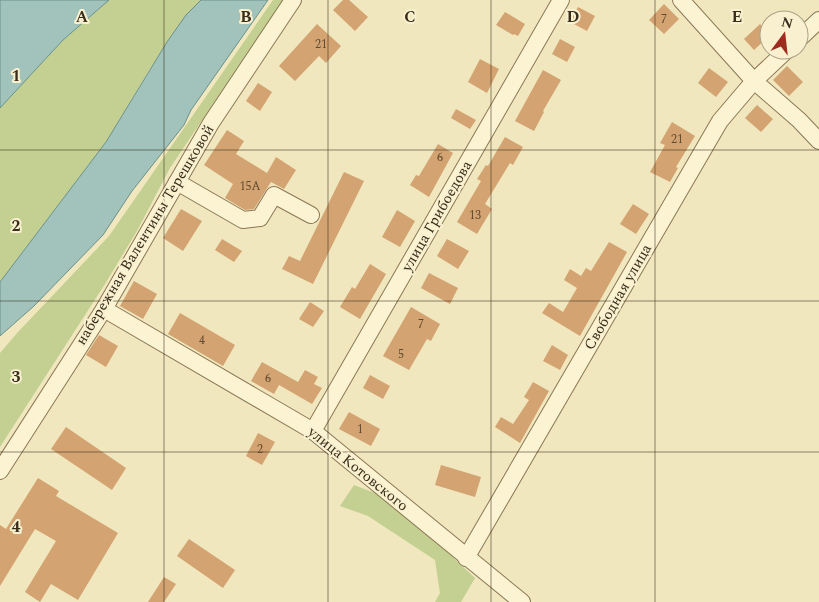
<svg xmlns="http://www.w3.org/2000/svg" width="819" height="602" font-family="Spectral,serif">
<rect width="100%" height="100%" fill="#f1e7be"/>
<!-- green -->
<g fill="#c3d092">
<polygon points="109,0 201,0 186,15 148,72 106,142 0,282 0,108 63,40"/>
<polygon points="273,0 283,0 170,168 137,231 105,284 0,447 0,353 18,332 109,236"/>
<polygon points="354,485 375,493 427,533 475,578 461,602 435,602 440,593 435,560 368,516 340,506"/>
</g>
<!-- water -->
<g fill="#a2c3bc" stroke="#69918b">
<polygon points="0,0 109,0 63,40 0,108"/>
<polygon points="201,0 268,0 191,110 184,125 132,191 103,235 34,306 0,336 0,282 106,142 167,42 186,15"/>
</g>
<!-- building -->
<g fill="#d3a371">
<polygon points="343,0 349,0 368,17 355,31 333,10"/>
<polygon points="664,4 679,19 664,34 649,20"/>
<polygon points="578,7 595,16 587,31 570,22"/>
<polygon points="505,12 525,24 518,36 514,34 513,35 496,25"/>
<polygon points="317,24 341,46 326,63 319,56 295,81 279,66"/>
<polygon points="760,24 769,33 769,36 754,50 744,39"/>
<polygon points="560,39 575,47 567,62 552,54"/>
<polygon points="480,59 499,69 487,93 468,82"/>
<polygon points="787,66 803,82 789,96 773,80"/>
<polygon points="709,68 728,82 716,97 698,83"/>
<polygon points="543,70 561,80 543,111 544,112 534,131 515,121"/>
<polygon points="258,83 272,92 260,111 246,101"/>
<polygon points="757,105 773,119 761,132 745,118"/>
<polygon points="456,109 476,120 470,129 451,118"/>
<polygon points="672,122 695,136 676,167 678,168 670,182 650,172 665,145 660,143"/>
<polygon points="227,130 244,141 236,154 267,173 276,157 296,170 284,189 271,182 254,209 245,210 225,198 233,184 204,165"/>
<polygon points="505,137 523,147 513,165 510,163 485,204 492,209 477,234 457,222 481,181 477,179 486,165 488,166"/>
<polygon points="438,144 453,153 429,197 410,185 416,175 419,176"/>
<polygon points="344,172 364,181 313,284 282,269 289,256 300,261"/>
<polygon points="633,204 649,214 636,234 620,224"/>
<polygon points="181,209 202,221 183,251 163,238"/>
<polygon points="397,210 415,221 400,247 382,237"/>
<polygon points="222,239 242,251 234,262 215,250"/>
<polygon points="447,239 469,251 458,269 437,256"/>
<polygon points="609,242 627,252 580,336 542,313 549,303 563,312 577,288 564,280 570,269 581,276 586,268 591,271"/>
<polygon points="370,264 386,274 360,319 340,307 352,287 355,289"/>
<polygon points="429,273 458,288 450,304 421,288"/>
<polygon points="134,281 157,294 143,319 120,306"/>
<polygon points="310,302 324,311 313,327 299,319"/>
<polygon points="411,307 440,324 431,341 427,339 409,370 383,356"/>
<polygon points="180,313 235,345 223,366 168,334"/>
<polygon points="99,335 118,346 106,367 86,355"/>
<polygon points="552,345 568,355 560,370 543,361"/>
<polygon points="262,362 298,382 305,370 318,377 314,384 322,388 312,404 279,385 274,394 251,381"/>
<polygon points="370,375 390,386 383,399 363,388"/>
<polygon points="533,382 549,391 520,443 495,427 501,417 513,424 529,400 524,397"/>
<polygon points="349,412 380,429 371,446 339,429"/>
<polygon points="66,427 126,468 112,490 51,449"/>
<polygon points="258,433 275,442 262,465 246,456"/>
<polygon points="441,465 481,477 475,497 435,485"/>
<polygon points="38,478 59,491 56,496 118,533 78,600 51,584 40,602 25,592 56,541 35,529 0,586 0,525 6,529"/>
<polygon points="189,539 235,570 223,588 177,556"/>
<polygon points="164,577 176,584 164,602 148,602"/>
</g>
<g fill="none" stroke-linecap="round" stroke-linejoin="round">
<defs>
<g id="minor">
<polyline points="681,0 754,81 799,120 819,141"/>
<polyline points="799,39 819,20"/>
<polyline points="177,182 243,220 260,218 274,195 311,215"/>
<polyline points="104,309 313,431 522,602"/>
<polyline points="313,431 561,0"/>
<polyline points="0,471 104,309 211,123 293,0"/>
<polyline points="466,558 720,121 754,81 787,50"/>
</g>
</defs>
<!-- minor casing -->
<use href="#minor" stroke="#8b7755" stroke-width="18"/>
<!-- minor -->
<use href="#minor" stroke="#fcf3d2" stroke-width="16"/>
</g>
<!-- grid -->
<path fill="none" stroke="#392d1b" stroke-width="1" stroke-opacity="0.55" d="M164,0V602M328,0V602M491,0V602M655,0V602M0,150H819M0,301H819M0,452H819"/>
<g text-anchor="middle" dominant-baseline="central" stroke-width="4" stroke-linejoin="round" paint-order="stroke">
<!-- number labels -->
<g font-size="12" fill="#604a30">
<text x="664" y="19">7</text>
<text x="321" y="44">21</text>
<text x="677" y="139">21</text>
<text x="440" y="157">6</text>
<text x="250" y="186">15А</text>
<text x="475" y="215">13</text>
<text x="421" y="324">7</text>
<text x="202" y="340">4</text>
<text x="401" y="354">5</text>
<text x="268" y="378">6</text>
<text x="360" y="429">1</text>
<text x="260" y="449">2</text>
</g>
<!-- street labels -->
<g font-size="15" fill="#392d1b" stroke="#f8f0cf">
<text transform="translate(437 216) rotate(-60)">улица Грибоедова</text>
<text transform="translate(145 235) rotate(-59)">набережная Валентины Терешковой</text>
<text transform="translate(618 297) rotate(-60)">Свободная улица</text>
<text transform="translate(358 469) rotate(39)">улица Котовского</text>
</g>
</g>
<g font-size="16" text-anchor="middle" font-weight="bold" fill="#392d1b" stroke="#f8f0cf" stroke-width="4" stroke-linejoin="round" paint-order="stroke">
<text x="82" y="22">A</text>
<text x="246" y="22">B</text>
<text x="410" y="22">C</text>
<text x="573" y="22">D</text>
<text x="737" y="22">E</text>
<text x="16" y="81">1</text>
<text x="16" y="231">2</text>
<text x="16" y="382">3</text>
<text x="16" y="532">4</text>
</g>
<!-- north arrow -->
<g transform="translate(784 35) rotate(15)"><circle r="24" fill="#f8f0cf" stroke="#aca287"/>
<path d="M0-4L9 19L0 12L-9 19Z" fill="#9f2b20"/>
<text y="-8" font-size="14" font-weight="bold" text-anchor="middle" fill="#392d1b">N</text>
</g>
</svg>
